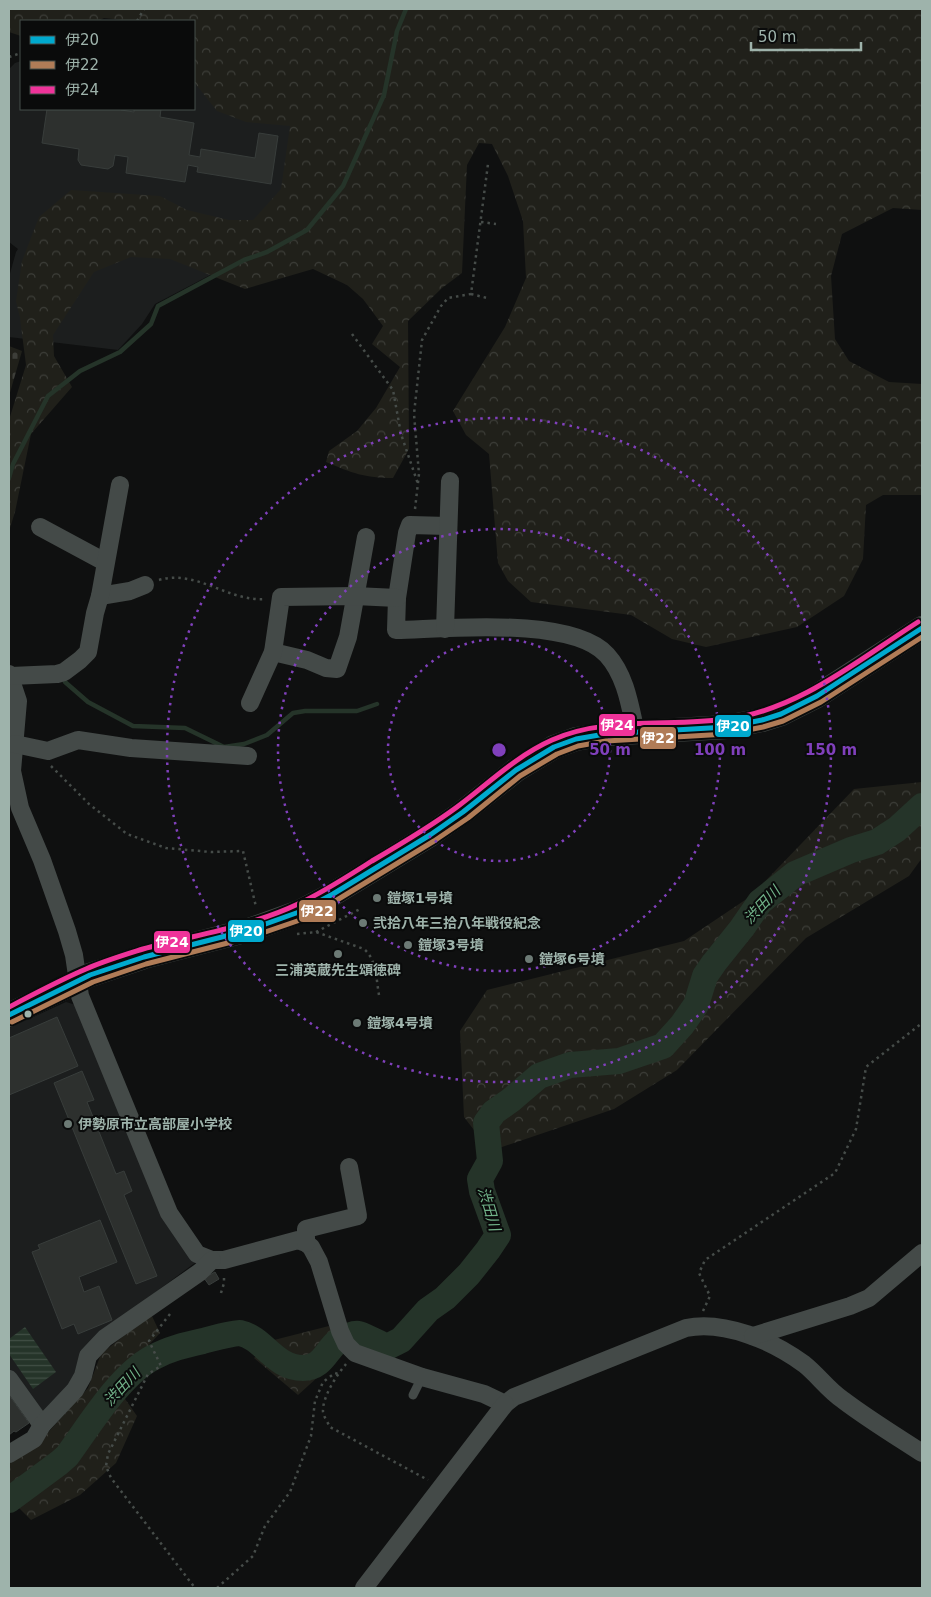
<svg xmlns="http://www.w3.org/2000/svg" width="931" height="1597" font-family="'DejaVu Sans','Noto Sans JP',sans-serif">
<defs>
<pattern id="forest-crowns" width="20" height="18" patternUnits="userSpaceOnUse" patternTransform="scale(1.25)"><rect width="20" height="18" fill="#20201a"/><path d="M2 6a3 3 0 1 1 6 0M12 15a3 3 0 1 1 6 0" fill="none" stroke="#3d3e39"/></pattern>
<pattern id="cemetery-stones" width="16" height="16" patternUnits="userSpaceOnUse" patternTransform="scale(1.25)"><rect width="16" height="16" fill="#20201a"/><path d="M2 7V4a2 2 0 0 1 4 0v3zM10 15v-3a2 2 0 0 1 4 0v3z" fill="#3d3e39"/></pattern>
<pattern id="water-rules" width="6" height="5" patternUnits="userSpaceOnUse" patternTransform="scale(1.25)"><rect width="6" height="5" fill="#253429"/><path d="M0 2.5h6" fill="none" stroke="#414f45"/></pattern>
</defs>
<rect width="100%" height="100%" fill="#0f1010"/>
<!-- built -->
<g fill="#1c1e1e">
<polygon points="21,61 21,109 194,109 194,67 310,127 298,229 155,304 142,324 118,350 9,337 9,277 16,252 18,249 9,242 9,69 15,63"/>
<polygon points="66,1002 76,1005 196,1262 98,1335 77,1381 43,1420 9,1372 9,1028"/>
</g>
<!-- forest -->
<g fill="url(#forest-crowns)">
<path d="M9,9H922V210L893,208L842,234L831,276L835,339L849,361L889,382L922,384V495H883L866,505L863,559L844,596L797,627L706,647L672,639L631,615L531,602L508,581L498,563L489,454L466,435L453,411L505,327L526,278L523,221L508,176L492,144L479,143L467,165L462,273L442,288L408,321L409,449L393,478C365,478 352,473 326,462L329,451L357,431L376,408L400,367L372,344L383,326L363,299L347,285L313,269L245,289L170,259L131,257L94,272L53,335L54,356L72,387L31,434L15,512L9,531V420L26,365L20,318L16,301L22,261L39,217L71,190L160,196L187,210L229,220H253L281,189L290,126L246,122L217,111L194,82V21H131L104,18L98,21H21V36L9,32Z"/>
<polygon points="922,782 922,858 909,876 806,938 677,1070 614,1109 490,1151 464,1117 460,1031 487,990 684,941 751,896 854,789"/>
<polygon points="151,1314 160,1333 145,1349 111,1379 137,1416 116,1463 80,1495 31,1520 9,1498 9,1454 44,1437 88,1388 101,1354"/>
<polygon points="329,1326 340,1357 298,1395 254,1358 274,1340"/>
</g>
<!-- cemetery -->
<polygon fill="url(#cemetery-stones)" points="9,346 22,351 9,396"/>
<!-- water -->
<polygon fill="url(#water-rules)" points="25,1327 56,1372 33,1389 9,1354 9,1339"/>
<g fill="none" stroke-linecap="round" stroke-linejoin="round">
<!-- stream -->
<g stroke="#253429" stroke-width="4.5">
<polyline points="9,478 13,464 48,396 80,371 120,352 151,324 158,306 244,260 267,252 307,230 343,186 384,95 397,31 406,9"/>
<polyline points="65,682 88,702 133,726 185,728 224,747 244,744 267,735 293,713 305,711 357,711 377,704"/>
</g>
<!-- river -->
<path stroke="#253429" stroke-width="26" d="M9,1500L59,1463L67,1456C89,1426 119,1376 152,1358C168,1349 185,1345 203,1341C215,1338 227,1334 240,1333C264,1338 274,1368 303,1368C327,1368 327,1341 348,1336C351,1335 355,1333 359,1334C368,1337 378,1343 387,1347L401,1340L428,1310L445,1298L469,1274L488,1250L498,1235L482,1191L480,1179L490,1161L486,1123L494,1112L511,1100L539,1076L570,1065L619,1061L663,1046L682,1025L696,1005L705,976L714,963L742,928L760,902L795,874L851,850L877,842L897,829L922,806"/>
</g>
<!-- building -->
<g fill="#2d302e" stroke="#383d3b">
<polygon points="47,109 121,109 121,110 134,112 134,109 161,109 160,117 194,123 189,155 200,157 201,149 255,158 259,133 278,136 271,184 197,172 198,167 188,165 185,182 126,173 128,157 115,155 113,166 108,169 81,165 78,160 79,149 42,143"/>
<polygon points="57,1017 78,1066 9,1095 9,1038"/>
<polygon points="82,1071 94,1100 87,1102 116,1174 124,1171 132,1191 124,1195 157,1276 136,1284 54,1083"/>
<polygon points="100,1220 117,1262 79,1277 84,1292 99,1286 112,1320 78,1334 74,1324 62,1329 32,1252 40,1249 38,1245"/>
<polygon points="215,1272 219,1279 209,1285 204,1278"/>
<polygon points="9,1395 29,1423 16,1432 14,1431 9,1435"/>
</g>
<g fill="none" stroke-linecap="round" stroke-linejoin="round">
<!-- path -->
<g stroke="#464c49" stroke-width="2.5" stroke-dasharray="2.5 4" stroke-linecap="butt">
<polyline points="137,21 144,9"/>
<polyline points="9,57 21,53"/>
<polyline points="481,222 496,224"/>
<polyline points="471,294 487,298"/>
<polyline points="352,334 393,390 401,434 418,484"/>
<polyline points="415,509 419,474 414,414 422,340 441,306 448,298 471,294 488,164"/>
<path d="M159,580C196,569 229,602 265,599"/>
<polyline points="51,766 89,804 127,834 166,848 211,852 243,851 256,907"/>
<polyline points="316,932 362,908"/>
<path d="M297,934L316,932L364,949C377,960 376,979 379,995"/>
<polyline points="221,1293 224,1283 224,1275"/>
<polyline points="703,1311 710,1296 699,1273 705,1260 835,1173 856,1129 866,1067 922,1023"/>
<polyline points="170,1314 149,1341 161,1366 148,1374 108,1454 106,1466 111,1478 195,1588"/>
<path d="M346,1364C337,1375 322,1397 323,1412C324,1417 328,1423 330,1427L428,1480"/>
<polyline points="217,1588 253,1556 265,1526 290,1492 311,1436 315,1401 323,1382 335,1373 338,1374"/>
</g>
<!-- lane -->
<polyline stroke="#444a48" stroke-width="9" points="413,1395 422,1377"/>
<!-- street -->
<g stroke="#444a48" stroke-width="18">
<path d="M448,526L410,525L407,533L397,598L396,630C446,629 572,616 607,655C626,676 630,706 636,733"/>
<polyline points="40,527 105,562"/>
<polyline points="100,596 130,591 145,585"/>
<polyline points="445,629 450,481"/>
<polyline points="273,652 307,660 326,668 337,669 348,637 366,537"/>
<path d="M9,674L18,701L12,771L20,808L42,860L67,931L74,955L80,996L169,1213L197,1254L212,1260H224L298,1240L306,1243L311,1247L319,1262L340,1331L346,1344L355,1353L422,1377L484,1394L505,1404L514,1397L686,1328C724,1320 773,1341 804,1364C818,1375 828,1390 843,1400C868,1419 896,1436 922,1453"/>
<polyline points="11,676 57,674 64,672 80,660 88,652 95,613 100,596 120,485"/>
<polyline points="250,703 273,652 281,597 355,596 397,598"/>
<polyline points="15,744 48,751 78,740 131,748 248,756"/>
<polyline points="306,1243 306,1229 358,1216 349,1167"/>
<polyline points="753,1336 850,1306 869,1298 922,1253"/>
<polyline points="9,1379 42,1425"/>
<polyline points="9,1454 34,1439 42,1425 75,1390 83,1376 88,1356 105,1338 200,1272 212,1260"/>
<polyline points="364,1588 505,1404"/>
</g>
<!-- secondary -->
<polyline stroke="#434846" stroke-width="24" points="9,1015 90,975 144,957 249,930 299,912 333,894 430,835 463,812 516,770 554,747 576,739 605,734 727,727 762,720 781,714 817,696 922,628"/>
<defs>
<polyline id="bus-1" points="9,1015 90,975 144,957 249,930 299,912 333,894 430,835 463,812 516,770 554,747 576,739 605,734 727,727 762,720 781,714 817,696 922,628"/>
<polyline id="bus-2" points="12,1022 93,982 146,964 251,937 303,919 337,900 434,841 468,818 520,776 557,754 578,746 606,741 727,734 763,727 783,721 821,702 922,637"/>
<path id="bus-3" d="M9,1007C34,994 60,980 86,969C104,961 124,955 143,949C194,935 250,927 298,904C324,892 348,876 372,861C401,844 430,827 457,807C488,784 516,756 552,740C605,716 670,727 727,719C799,710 858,660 918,622"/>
</defs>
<!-- bus-1 casing -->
<use href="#bus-1" stroke="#0a0b0b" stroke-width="9"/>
<!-- bus-2 casing -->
<use href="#bus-2" stroke="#0a0b0b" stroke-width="9"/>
<!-- bus-3 casing -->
<use href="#bus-3" stroke="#0a0b0b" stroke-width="9"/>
<!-- bus-1 -->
<use href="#bus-1" stroke="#00a9ce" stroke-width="5"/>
<!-- bus-2 -->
<use href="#bus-2" stroke="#b07c57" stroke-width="5"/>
<!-- bus-3 -->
<use href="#bus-3" stroke="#ef339a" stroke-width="5"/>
</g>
<!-- distance rings -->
<g fill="none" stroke="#8040bc" stroke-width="2.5" stroke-dasharray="2.5 5">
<circle cx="499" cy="750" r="111"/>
<circle cx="499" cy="750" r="221"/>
<circle cx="499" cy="750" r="332"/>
</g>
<!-- markers -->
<g fill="#6c7a75" stroke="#0a0b0b" stroke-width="2">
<circle cx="377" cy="898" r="5"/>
<circle cx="363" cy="923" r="5"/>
<circle cx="408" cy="945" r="5"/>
<circle cx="338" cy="954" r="5"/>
<circle cx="529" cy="959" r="5"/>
<circle cx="357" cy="1023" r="5"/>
<circle cx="68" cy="1124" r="5"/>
</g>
<circle fill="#9eb3ab" stroke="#0a0b0b" stroke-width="2" cx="28" cy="1014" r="4.5"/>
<g text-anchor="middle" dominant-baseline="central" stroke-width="4" stroke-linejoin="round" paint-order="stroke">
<!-- poi labels -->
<g font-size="14" font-weight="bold" fill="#9eb3ab" stroke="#0a0b0b" text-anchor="start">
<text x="387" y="898">鎧塚1号墳</text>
<text x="373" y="923">弐拾八年三拾八年戦役紀念</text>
<text x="418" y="945">鎧塚3号墳</text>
<text x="539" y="959">鎧塚6号墳</text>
<text x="338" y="970" text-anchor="middle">三浦英蔵先生頌徳碑</text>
<text x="367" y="1023">鎧塚4号墳</text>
<text x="78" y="1124">伊勢原市立高部屋小学校</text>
</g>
<!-- water labels -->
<g font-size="15" font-style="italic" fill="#71b289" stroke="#0a0b0b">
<text transform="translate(762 905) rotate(-46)">渋田川</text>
<text transform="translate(489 1209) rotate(74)">渋田川</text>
<text transform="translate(122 1387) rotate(-47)">渋田川</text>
</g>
</g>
<circle cx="499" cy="750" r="8" fill="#8040bc" stroke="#0a0b0b" stroke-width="2.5"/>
<g font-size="15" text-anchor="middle" font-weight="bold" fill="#8040bc" stroke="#0a0b0b" stroke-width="4" stroke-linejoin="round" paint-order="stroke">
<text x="610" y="755">50 m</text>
<text x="720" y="755">100 m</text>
<text x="831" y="755">150 m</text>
</g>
<g stroke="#0a0b0b" stroke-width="2">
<rect x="598" y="713" width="38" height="24" rx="5" fill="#ef339a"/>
<rect x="714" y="714" width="38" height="24" rx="5" fill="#00a9ce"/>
<rect x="639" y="726" width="38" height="24" rx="5" fill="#b07c57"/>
<rect x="298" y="899" width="39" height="24" rx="5" fill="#b07c57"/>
<rect x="227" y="919" width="38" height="24" rx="5" fill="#00a9ce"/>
<rect x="153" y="930" width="38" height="24" rx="5" fill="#ef339a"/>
</g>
<g font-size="14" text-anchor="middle" font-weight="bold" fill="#fff">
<text x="617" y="730">伊24</text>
<text x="733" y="731">伊20</text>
<text x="658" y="743">伊22</text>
<text x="317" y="916">伊22</text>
<text x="246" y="936">伊20</text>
<text x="172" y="947">伊24</text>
</g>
<!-- border -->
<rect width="931" height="1597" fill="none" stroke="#9eb3ab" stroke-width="20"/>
<!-- legend -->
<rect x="20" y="20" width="175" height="90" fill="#0a0b0b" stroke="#454e4b"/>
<rect x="30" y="36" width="25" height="8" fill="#00a9ce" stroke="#454e4b"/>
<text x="65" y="45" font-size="15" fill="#9eb3ab">伊20</text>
<rect x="30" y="61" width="25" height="8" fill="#b07c57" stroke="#454e4b"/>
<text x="65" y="70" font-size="15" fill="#9eb3ab">伊22</text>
<rect x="30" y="86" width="25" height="8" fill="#ef339a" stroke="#454e4b"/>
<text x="65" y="95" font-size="15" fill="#9eb3ab">伊24</text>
<!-- scale -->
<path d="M751 42v8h110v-8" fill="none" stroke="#9eb3ab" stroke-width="2.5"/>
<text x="758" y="42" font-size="15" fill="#9eb3ab" stroke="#0a0b0b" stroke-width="4" paint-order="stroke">50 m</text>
</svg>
